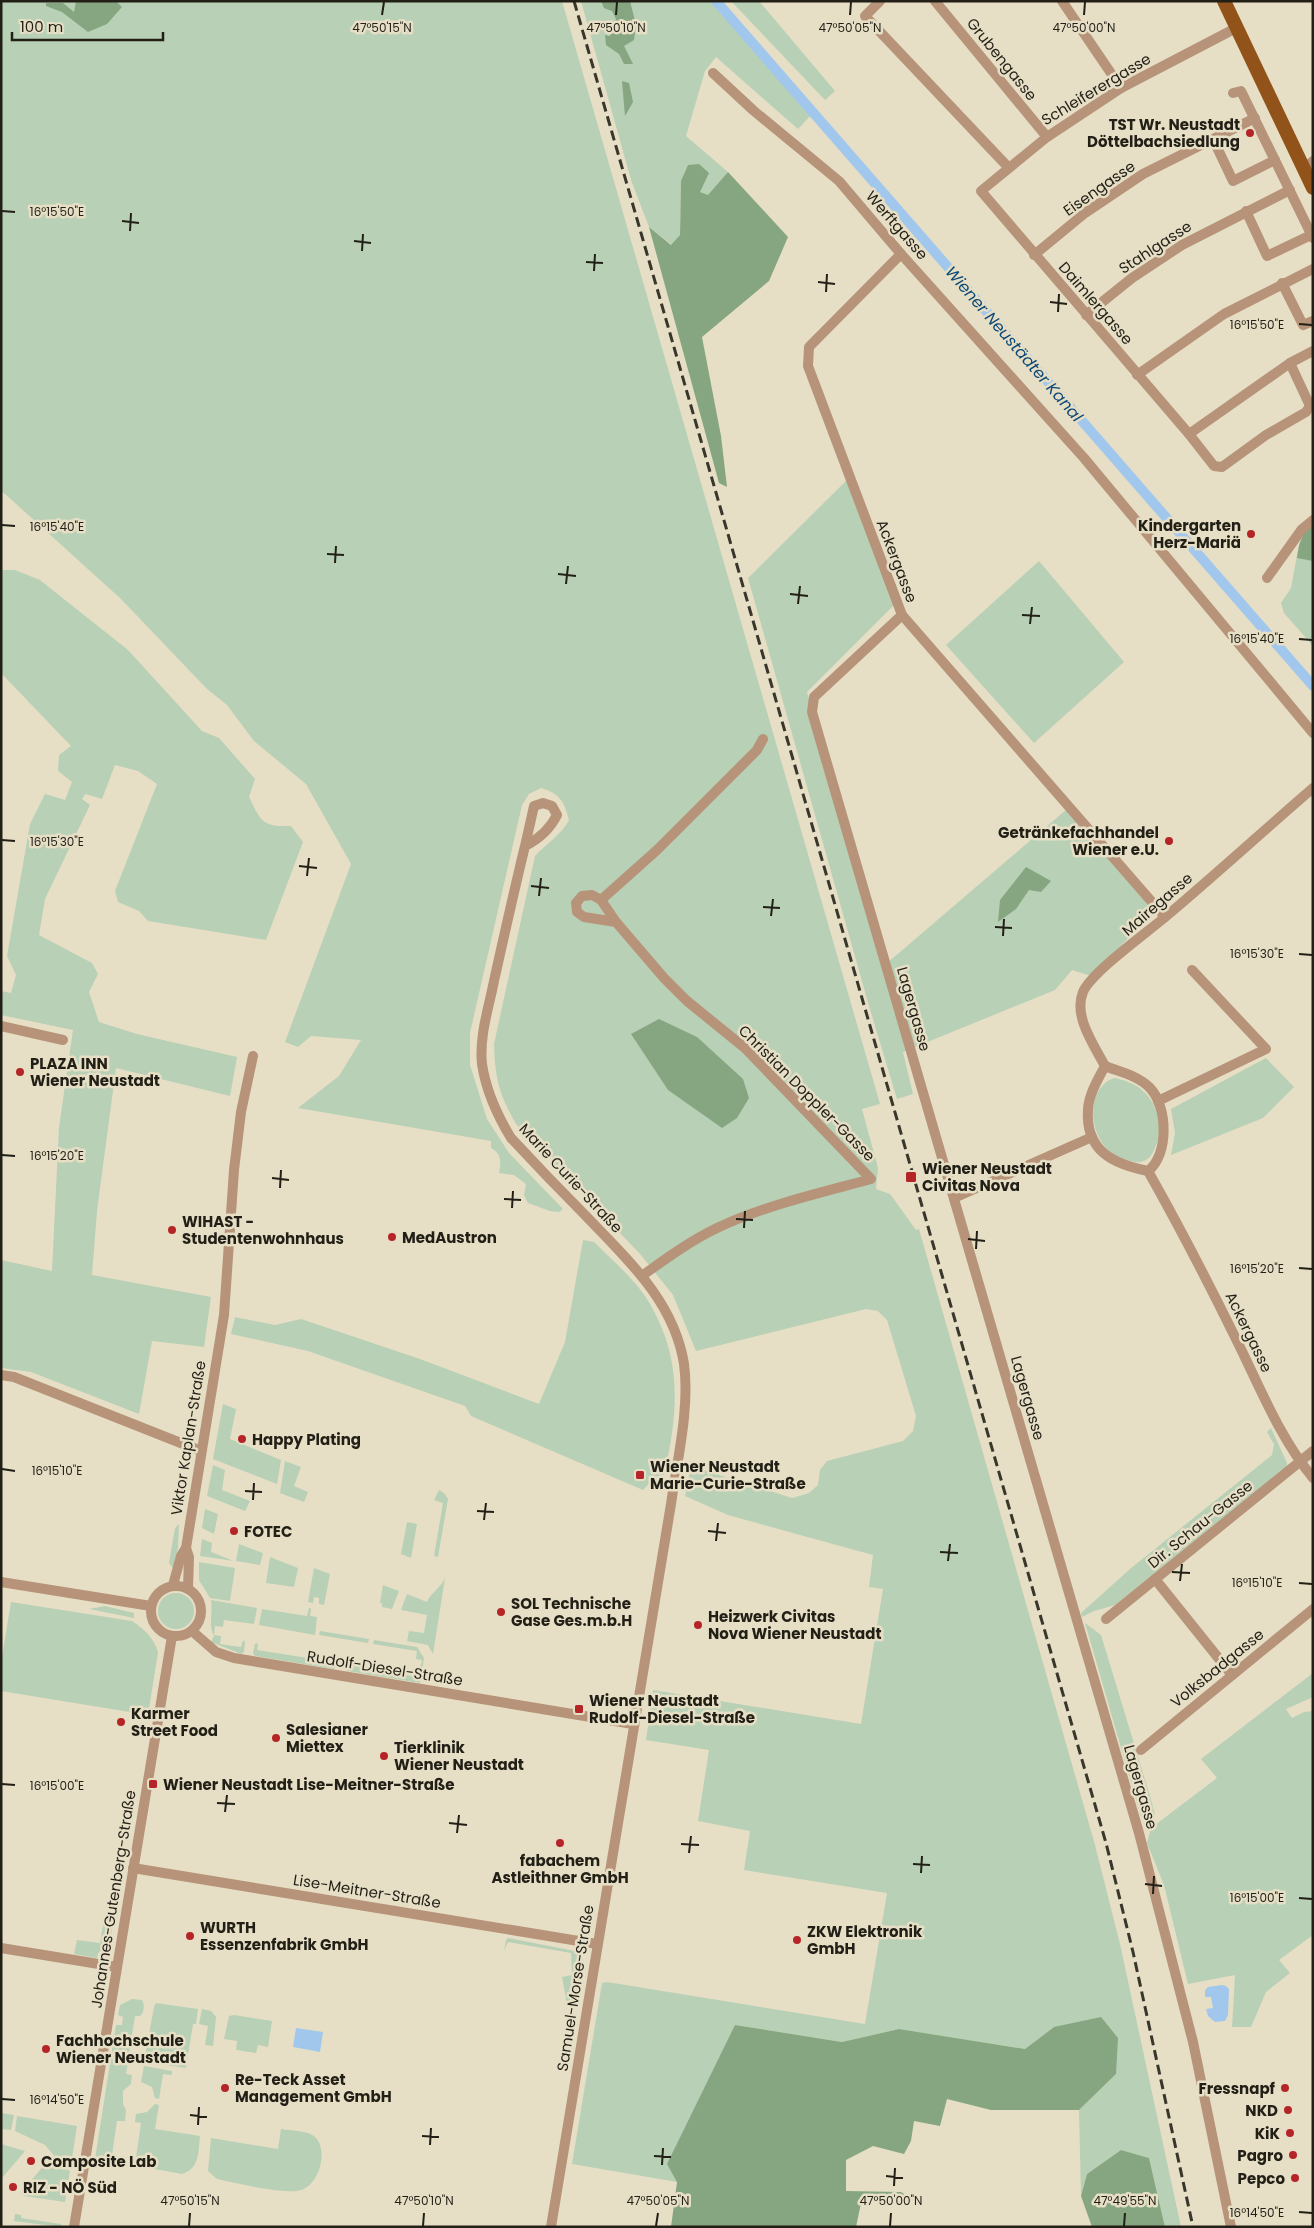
<svg xmlns="http://www.w3.org/2000/svg" width="1314" height="2228" font-family="Poppins,sans-serif">
<rect width="100%" height="100%" fill="#e6dfc6"/>
<!-- green -->
<g fill="#b8d0b5">
<path d="M1,1H562L880,1104L862,1109L878,1168L876,1189L890,1194L916,1230L919,1229L1095,1845L1120,1944L1181,2227H1165L1149,2158L1121,2150L1087,2174L1081,2196L1079,2110L1116,2074L1054,2027L1025,2049L899,2029L842,2042L735,2025L677,2182L572,2164L602,1983L607,1982L865,2024L887,1893L744,1870L750,1831L698,1821L709,1750L646,1740L653,1690L861,1724L883,1589L869,1587L873,1555L728,1515L685,1496L691,1466L792,1498L809,1493L818,1485L820,1470L827,1461L903,1441L913,1431L916,1416L887,1320L878,1311L866,1309L696,1351L673,1295L641,1255L516,1124C499,1094 495,1079 494,1044L535,856C547,843 561,835 569,820C564,801 560,794 541,788L529,794L522,805L470,1033V1065L487,1119L509,1153L563,1209L559,1212L550,1211L528,1203L524,1195L526,1184L514,1175L499,1173C501,1162 502,1154 491,1148V1141L298,1108L339,1076L361,1040L311,1036L298,1047L285,1042L351,864L306,784L254,741L227,705L207,689L121,599L4,493H1Z"/>
<polygon points="581,1 713,1 814,112 798,129 716,57 705,71 686,136 728,172 708,196 681,181 680,235 672,245 649,227 631,180"/>
<polygon points="731,1 759,1 835,91 825,100"/>
<polygon points="848,479 897,602 807,692 886,964 1067,809 1158,908 1091,976 1072,970 1055,990 903,1052 913,1094 897,1099 869,1006 748,578"/>
<polygon points="1313,524 1313,646 1284,613 1281,603 1291,588 1299,544"/>
<polygon points="1039,561 1124,662 1034,743 946,645"/>
<path d="M1,570H15L40,580L128,650L202,731L219,738L255,779L249,797C261,822 263,827 291,826L303,842L266,940L148,921L139,911L118,902L115,891L157,784L138,771L115,765L102,799L85,794L82,799L90,805L45,899L39,935L92,963L98,974L89,992L99,1022L137,1034L237,1057L230,1096L116,1068L97,1211L92,1275L211,1297L204,1347L152,1341L139,1414L31,1372L1,1368V1260L52,1271L59,1127L73,1030L1,1015V991L11,993L16,975L7,956L30,824L45,794L65,800L72,782L58,771L59,755L71,746L1,673Z"/>
<polygon points="1266,1058 1294,1087 1263,1118 1171,1155 1175,1133 1171,1109"/>
<path d="M1114,1078C1124,1080 1134,1083 1142,1090C1160,1105 1164,1133 1153,1152C1149,1161 1140,1164 1131,1161C1125,1159 1118,1158 1113,1154C1089,1138 1084,1089 1114,1078Z"/>
<path d="M583,1240L594,1242C613,1261 637,1281 650,1304C683,1361 678,1414 664,1475L655,1477L643,1490L471,1416L465,1406L308,1351L231,1334L235,1317L275,1325L301,1319L420,1359L539,1404L565,1342Z"/>
<polygon points="223,1404 236,1409 230,1439 281,1460 277,1484 213,1459"/>
<polygon points="1271,1428 1287,1463 1287,1467 1115,1605 1094,1611 1082,1617 1081,1613 1130,1569 1272,1455 1274,1444 1267,1432"/>
<polygon points="285,1461 301,1467 294,1486 308,1492 304,1502 280,1493"/>
<polygon points="213,1465 225,1470 222,1490 250,1501 245,1511 207,1496"/>
<polygon points="439,1490 444,1493 448,1499 438,1557 434,1556 443,1503 434,1500"/>
<polygon points="205,1509 218,1514 214,1534 202,1528"/>
<polygon points="407,1522 417,1524 411,1558 401,1554"/>
<polygon points="179,1524 178,1548 174,1570 169,1563 175,1528"/>
<polygon points="202,1539 212,1543 211,1552 234,1561 200,1556"/>
<polygon points="239,1544 263,1553 260,1565 236,1561"/>
<polygon points="270,1557 298,1568 294,1587 266,1583"/>
<polygon points="199,1562 235,1568 230,1601 210,1598 199,1580"/>
<polygon points="314,1568 330,1574 324,1605 319,1604 319,1598 314,1597 313,1603 308,1602"/>
<path d="M445,1578L433,1654L428,1645L407,1641L409,1631L424,1633L427,1615L401,1610L407,1594L427,1602C431,1592 440,1589 445,1578Z"/>
<polygon points="383,1585 399,1591 392,1609 382,1607 382,1603 380,1603"/>
<circle cx="176" cy="1611" r="18"/>
<path d="M211,1600L257,1608L254,1624L224,1620L223,1627L215,1626L214,1635L221,1636L220,1644L241,1647L243,1640L245,1642L244,1652L241,1654L211,1642L214,1636C208,1626 213,1612 211,1600Z"/>
<path d="M11,1602L132,1621C144,1629 154,1638 158,1652L148,1715L1,1691V1663Z"/>
<polygon points="105,1606 134,1613 134,1618 89,1609"/>
<polygon points="309,1608 311,1608 310,1616 317,1617 315,1635 259,1625 262,1609 307,1616"/>
<polygon points="1085,1623 1101,1635 1150,1796 1155,1815 1149,1819 1141,1817"/>
<polygon points="320,1631 369,1639 368,1643 319,1635"/>
<polygon points="374,1640 417,1647 424,1658 420,1683 347,1671 347,1660 351,1658 350,1665 412,1676 414,1668 420,1669 422,1660 416,1659 417,1651 373,1644"/>
<polygon points="258,1643 257,1650 333,1662 334,1655 337,1658 336,1667 334,1669 255,1656 253,1653 255,1644"/>
<polygon points="1313,1673 1313,1697 1286,1709 1292,1718 1304,1712 1313,1711 1313,1935 1279,1960 1290,1973 1266,1992 1251,2027 1232,2027 1235,1975 1188,1984 1164,1885 1147,1843 1151,1828 1217,1778 1201,1759"/>
<polygon points="105,1914 114,1915 110,1943 98,1953 97,1958 74,1954 77,1940 100,1943"/>
<polygon points="508,1938 580,1952 583,1961 577,2002 567,2004 562,1977 572,1975 571,1953 508,1942 504,1951 506,1940"/>
<path d="M132,1999L142,2000C145,2006 144,2012 140,2016H135L126,2074L132,2075L131,2084L123,2091V2104L126,2110L125,2121H117L112,2155L119,2158L116,2163L95,2159L116,2025H122L123,2017L118,2015L120,2005Z"/>
<polygon points="156,2003 198,2009 196,2024 193,2024 186,2068 144,2062 154,2007"/>
<polygon points="202,2009 211,2011 216,2017 213,2046 205,2045 208,2026 199,2024"/>
<polygon points="234,2015 272,2021 268,2047 258,2045 256,2053 236,2050 237,2041 224,2039 229,2016"/>
<polygon points="144,2066 172,2071 172,2075 163,2074 159,2099 155,2098 152,2087 141,2082"/>
<path d="M155,2104L159,2105L155,2129L200,2136C198,2153 200,2168 182,2174L127,2164L129,2158H136L141,2123L135,2122L136,2114L147,2112Z"/>
<polygon points="1,2113 14,2115 11,2130 1,2129"/>
<polygon points="17,2116 77,2126 72,2158 69,2160 56,2158 45,2145 15,2131"/>
<path d="M281,2129C291,2131 308,2130 315,2137C329,2150 319,2185 301,2190C284,2195 237,2183 217,2179L208,2171L211,2138L278,2149Z"/>
<polygon points="1,2144 25,2151 2,2178 1,2176"/>
<polygon points="44,2165 66,2169 70,2171 65,2202 24,2196 21,2193"/>
<polygon points="15,2214 21,2215 21,2218 61,2224 61,2227 14,2221"/>
</g>
<!-- forest -->
<g fill="#85a680">
<polygon points="76,1 116,1 122,7 107,24 88,32 62,12 46,6 46,3 63,3 74,12"/>
<polygon points="601,1 630,1 636,25 634,40 624,46 633,64 624,64 619,54 606,45 605,35 610,36 616,19 612,11 604,8"/>
<polygon points="622,81 629,83 633,102 625,116"/>
<polygon points="699,164 709,173 700,192 708,195 728,172 788,237 769,281 702,337 721,436 727,487 719,483 649,227 671,245 680,235 681,181 688,165"/>
<path d="M1313,524V561L1297,558C1299,544 1301,533 1313,524Z"/>
<polygon points="1026,867 1051,881 1041,892 1029,890 1016,909 998,922 1000,900"/>
<polygon points="659,1019 697,1037 743,1079 749,1098 737,1118 722,1128 668,1090 631,1034"/>
<polygon points="1101,2017 1118,2038 1116,2074 1079,2110 991,2110 947,2099 940,2126 914,2121 911,2141 904,2154 873,2146 846,2160 846,2191 901,2192 914,2200 878,2196 861,2203 856,2227 671,2227 677,2182 667,2164 735,2025 842,2042 899,2029 1025,2049 1054,2027"/>
<polygon points="1121,2150 1149,2158 1165,2227 1092,2227 1081,2196 1087,2174"/>
</g>
<!-- water -->
<g fill="#a1c7ec">
<polygon points="1222,1985 1226,1986 1229,1989 1228,2015 1225,2021 1215,2022 1208,2016 1206,2009 1213,2008 1211,1997 1205,1997 1205,1990 1208,1987"/>
<polygon points="296,2028 323,2032 320,2052 293,2047"/>
</g>
<g fill="none" stroke-linecap="round" stroke-linejoin="round">
<!-- canal -->
<polyline stroke="#a1c7ec" stroke-width="10" points="716,1 1313,686"/>
<!-- minor -->
<g stroke="#b79479" stroke-width="10">
<polyline points="880,1 865,16 1008,167"/>
<polyline points="935,1 1047,137"/>
<polyline points="1062,1 1121,88"/>
<polyline points="1238,27 1121,88 1047,137 981,191 1189,434 1290,363 1313,351"/>
<polyline points="713,73 754,111 839,181 901,254 1084,458 1313,733"/>
<polyline points="1233,93 1241,91 1313,238"/>
<polyline points="1213,139 1233,181 1275,160"/>
<polyline points="1304,169 1313,161"/>
<polyline points="1246,211 1267,256 1311,235"/>
<polyline points="901,254 809,347 808,366 902,615 1165,917"/>
<polyline points="1034,255 1085,213 1143,174 1255,118"/>
<polyline points="1282,283 1303,325 1313,321"/>
<polyline points="1086,315 1132,278 1182,245 1290,190"/>
<polyline points="1137,375 1224,314 1313,269"/>
<polyline points="1189,434 1214,466 1222,467 1266,435 1306,412 1310,406 1290,363"/>
<polyline points="1267,578 1302,529 1313,520"/>
<polyline points="902,615 814,697 812,712 1139,1833 1193,2042 1231,2227"/>
<path d="M525,846L534,806L543,803L552,806L557,815C550,829 539,839 525,846C514,891 504,936 494,981C489,1007 479,1036 482,1064C486,1091 497,1115 511,1138C535,1164 560,1190 585,1215C627,1259 674,1301 684,1364C690,1408 677,1461 671,1504L551,2227"/>
<polyline points="601,900 657,850 757,750 763,739"/>
<path d="M616,922L584,917L577,912L576,903L582,896L592,895L601,900L616,922L664,978L687,1001L745,1048L871,1179C820,1193 766,1205 717,1228C690,1241 667,1258 643,1275"/>
<polyline points="1,1026 63,1040"/>
<path d="M1105,1066C1094,1045 1073,1016 1083,992C1092,972 1145,934 1164,918C1214,876 1263,831 1313,788"/>
<path d="M1105,1066C1120,1072 1139,1076 1150,1088C1168,1107 1169,1155 1148,1171C1113,1164 1085,1151 1088,1109C1089,1094 1098,1079 1105,1066Z"/>
<polyline points="1158,1101 1266,1049 1192,970"/>
<path d="M1148,1171C1179,1226 1208,1282 1236,1339C1260,1387 1279,1437 1313,1478"/>
<polyline points="954,1198 1092,1137"/>
<polyline points="1,1375 14,1377 201,1451"/>
<polyline points="186,1548 189,1557 188,1588"/>
<polyline points="1155,1579 1232,1675"/>
<polyline points="1,1582 151,1606"/>
<polyline points="173,1585 181,1556 186,1548 224,1315 234,1170 241,1112 253,1056"/>
<circle cx="176" cy="1611" r="25"/>
<polyline points="1106,1619 1313,1451"/>
<polyline points="192,1631 216,1652 234,1658 633,1724"/>
<polyline points="1141,1750 1313,1609"/>
<polyline points="133,1868 597,1944"/>
<polyline points="1,1948 117,1967"/>
<polyline points="74,2227 172,1636"/>
</g>
<!-- major -->
<polyline stroke="#915319" stroke-width="14" points="1224,1 1313,188"/>
<!-- rail -->
<polyline stroke="#39362b" stroke-width="3" stroke-dasharray="10 5" stroke-linecap="butt" points="574,1 1106,1843 1133,1952 1193,2227"/>
</g>
<!-- ticks -->
<path fill="none" stroke="#221f16" stroke-width="2" d="M382,15L384,2M616,15L617,2M850,15L851,2M1084,15L1085,2M2,211L15,212M122,221L139,223M130,231L131,213M354,241L371,243M362,251L363,234M586,262L603,263M594,271L595,254M818,282L835,284M826,292L827,274M1050,302L1067,304M1058,312L1059,294M1299,324L1312,325M2,525L15,526M327,554L344,555M335,563L336,546M558,574L576,576M566,584L568,566M790,594L808,596M798,604L800,586M1022,615L1040,616M1030,624L1032,607M1299,639L1312,640M2,840L15,841M299,866L317,868M307,876L309,858M531,886L549,888M539,896L541,878M763,907L780,908M771,916L773,899M995,927L1012,928M1003,936L1004,919M1299,954L1312,955M2,1155L15,1156M272,1178L289,1180M280,1188L281,1170M504,1199L521,1200M512,1208L513,1191M736,1219L753,1220M744,1228L745,1211M968,1239L985,1241M976,1249L977,1231M1299,1268L1312,1269M2,1469L15,1471M245,1491L262,1492M253,1500L254,1483M477,1511L494,1512M484,1520L486,1503M708,1531L726,1533M716,1541L718,1523M940,1552L958,1553M948,1561L950,1544M1172,1572L1190,1573M1180,1581L1182,1564M1299,1583L1312,1584M2,1784L15,1785M217,1803L235,1804M225,1812L227,1795M449,1823L467,1825M457,1833L459,1815M681,1844L699,1845M689,1853L691,1836M913,1864L930,1865M921,1873L922,1856M1145,1884L1162,1886M1153,1894L1154,1876M1299,1898L1312,1899M2,2099L15,2100M190,2115L207,2117M198,2125L199,2107M422,2136L439,2137M430,2145L431,2128M654,2156L671,2157M662,2165L663,2148M886,2176L903,2178M894,2186L895,2168M1299,2212L1312,2213M189,2226L190,2213M423,2226L424,2213M656,2226L658,2213M890,2226L891,2213M1124,2226L1125,2213"/>
<!-- markers -->
<g fill="#b52528" stroke="#e6dfc6" stroke-width="2">
<circle cx="1250" cy="133" r="5"/>
<circle cx="1251" cy="534" r="5"/>
<circle cx="1169" cy="841" r="5"/>
<circle cx="20" cy="1072" r="5"/>
<rect x="905" y="1171" width="12" height="12" rx="2.5"/>
<circle cx="172" cy="1230" r="5"/>
<circle cx="392" cy="1237" r="5"/>
<circle cx="242" cy="1439" r="5"/>
<rect x="635" y="1470" width="10" height="10" rx="2.5"/>
<circle cx="234" cy="1531" r="5"/>
<circle cx="501" cy="1612" r="5"/>
<circle cx="698" cy="1625" r="5"/>
<rect x="574" y="1704" width="10" height="10" rx="2.5"/>
<circle cx="121" cy="1722" r="5"/>
<circle cx="276" cy="1738" r="5"/>
<circle cx="384" cy="1756" r="5"/>
<rect x="148" y="1779" width="10" height="10" rx="2.5"/>
<circle cx="560" cy="1843" r="5"/>
<circle cx="190" cy="1936" r="5"/>
<circle cx="797" cy="1940" r="5"/>
<circle cx="46" cy="2049" r="5"/>
<circle cx="225" cy="2088" r="5"/>
<circle cx="1285" cy="2088" r="5"/>
<circle cx="1288" cy="2110" r="5"/>
<circle cx="1290" cy="2133" r="5"/>
<circle cx="1293" cy="2155" r="5"/>
<circle cx="31" cy="2161" r="5"/>
<circle cx="1295" cy="2178" r="5"/>
<circle cx="13" cy="2187" r="5"/>
</g>
<g text-anchor="middle" dominant-baseline="central" stroke-width="5" stroke-linejoin="round" paint-order="stroke">
<!-- street labels -->
<g font-size="15" fill="#221f16" stroke="#e6dfc6">
<text transform="translate(1002 59) rotate(51)">Grubengasse</text>
<text transform="translate(1096 89) rotate(-31)">Schleiferergasse</text>
<text transform="translate(1099 188) rotate(-35)">Eisengasse</text>
<text transform="translate(897 225) rotate(49)">Werftgasse</text>
<text transform="translate(1155 247) rotate(-33)">Stahlgasse</text>
<text transform="translate(1096 303) rotate(49)">Daimlergasse</text>
<text transform="translate(897 561) rotate(69)">Ackergasse</text>
<text transform="translate(1157 904) rotate(-41)">Mairegasse</text>
<text transform="translate(914 1009) rotate(74)">Lagergasse</text>
<text transform="translate(807 1093) rotate(45)">Christian Doppler-Gasse</text>
<text transform="translate(571 1178) rotate(47)">Marie Curie-Straße</text>
<text transform="translate(1249 1332) rotate(64)">Ackergasse</text>
<text transform="translate(1028 1398) rotate(74)">Lagergasse</text>
<text transform="translate(188 1438) rotate(-81)">Viktor Kaplan-Straße</text>
<text transform="translate(1200 1524) rotate(-39)">Dir. Schau-Gasse</text>
<text transform="translate(385 1668) rotate(9)">Rudolf-Diesel-Straße</text>
<text transform="translate(1217 1668) rotate(-39)">Volksbadgasse</text>
<text transform="translate(1141 1787) rotate(74)">Lagergasse</text>
<text transform="translate(367 1891) rotate(9)">Lise-Meitner-Straße</text>
<text transform="translate(113 1899) rotate(-81)">Johannes-Gutenberg-Straße</text>
<text transform="translate(575 1988) rotate(-81)">Samuel-Morse-Straße</text>
</g>
<!-- poi labels -->
<g font-size="15" font-weight="bold" fill="#221f16" stroke="#e6dfc6" text-anchor="start">
<text x="1240" y="124" text-anchor="end">TST Wr. Neustadt<tspan x="1240" dy="17">Döttelbachsiedlung</tspan></text>
<text x="1241" y="525" text-anchor="end">Kindergarten<tspan x="1241" dy="17">Herz-Mariä</tspan></text>
<text x="1159" y="832" text-anchor="end">Getränkefachhandel<tspan x="1159" dy="17">Wiener e.U.</tspan></text>
<text x="30" y="1063">PLAZA INN<tspan x="30" dy="17">Wiener Neustadt</tspan></text>
<text x="922" y="1168">Wiener Neustadt<tspan x="922" dy="17">Civitas Nova</tspan></text>
<text x="182" y="1221">WIHAST -<tspan x="182" dy="17">Studentenwohnhaus</tspan></text>
<text x="402" y="1237">MedAustron</text>
<text x="252" y="1439">Happy Plating</text>
<text x="650" y="1466">Wiener Neustadt<tspan x="650" dy="17">Marie-Curie-Straße</tspan></text>
<text x="244" y="1531">FOTEC</text>
<text x="511" y="1603">SOL Technische<tspan x="511" dy="17">Gase Ges.m.b.H</tspan></text>
<text x="708" y="1616">Heizwerk Civitas<tspan x="708" dy="17">Nova Wiener Neustadt</tspan></text>
<text x="589" y="1700">Wiener Neustadt<tspan x="589" dy="17">Rudolf-Diesel-Straße</tspan></text>
<text x="131" y="1713">Karmer<tspan x="131" dy="17">Street Food</tspan></text>
<text x="286" y="1729">Salesianer<tspan x="286" dy="17">Miettex</tspan></text>
<text x="394" y="1747">Tierklinik<tspan x="394" dy="17">Wiener Neustadt</tspan></text>
<text x="163" y="1784">Wiener Neustadt Lise-Meitner-Straße</text>
<text x="560" y="1860" text-anchor="middle">fabachem<tspan x="560" dy="17">Astleithner GmbH</tspan></text>
<text x="200" y="1927">WURTH<tspan x="200" dy="17">Essenzenfabrik GmbH</tspan></text>
<text x="807" y="1931">ZKW Elektronik<tspan x="807" dy="17">GmbH</tspan></text>
<text x="56" y="2040">Fachhochschule<tspan x="56" dy="17">Wiener Neustadt</tspan></text>
<text x="235" y="2079">Re-Teck Asset<tspan x="235" dy="17">Management GmbH</tspan></text>
<text x="1275" y="2088" text-anchor="end">Fressnapf</text>
<text x="1278" y="2110" text-anchor="end">NKD</text>
<text x="1280" y="2133" text-anchor="end">KiK</text>
<text x="1283" y="2155" text-anchor="end">Pagro</text>
<text x="41" y="2161">Composite Lab</text>
<text x="1285" y="2178" text-anchor="end">Pepco</text>
<text x="23" y="2187">RIZ - NÖ Süd</text>
</g>
<!-- water labels -->
<g font-size="16" font-style="italic" fill="#0e4976" stroke="#e6dfc6">
<text transform="translate(1014 344) rotate(49)">Wiener Neustädter Kanal</text>
</g>
</g>
<g font-size="12" text-anchor="middle" fill="#221f16" stroke="#e6dfc6" stroke-width="5" stroke-linejoin="round" paint-order="stroke">
<text x="382" y="32">47°50'15"N</text>
<text x="616" y="32">47°50'10"N</text>
<text x="850" y="32">47°50'05"N</text>
<text x="1084" y="32">47°50'00"N</text>
<text x="57" y="216">16°15'50"E</text>
<text x="1257" y="329">16°15'50"E</text>
<text x="57" y="531">16°15'40"E</text>
<text x="1257" y="643">16°15'40"E</text>
<text x="57" y="846">16°15'30"E</text>
<text x="1257" y="958">16°15'30"E</text>
<text x="57" y="1160">16°15'20"E</text>
<text x="1257" y="1273">16°15'20"E</text>
<text x="57" y="1475">16°15'10"E</text>
<text x="1257" y="1587">16°15'10"E</text>
<text x="57" y="1790">16°15'00"E</text>
<text x="1257" y="1902">16°15'00"E</text>
<text x="57" y="2104">16°14'50"E</text>
<text x="190" y="2205">47°50'15"N</text>
<text x="424" y="2205">47°50'10"N</text>
<text x="658" y="2205">47°50'05"N</text>
<text x="891" y="2205">47°50'00"N</text>
<text x="1125" y="2205">47°49'55"N</text>
<text x="1257" y="2217">16°14'50"E</text>
</g>
<!-- border -->
<rect width="1314" height="2228" fill="none" stroke="#221f16" stroke-width="5"/>
<!-- scale -->
<path d="M12 32v8h151v-8" fill="none" stroke="#221f16" stroke-width="2.5"/>
<text x="20" y="32" font-size="15" fill="#221f16" stroke="#e6dfc6" stroke-width="4" paint-order="stroke">100 m</text>
</svg>
